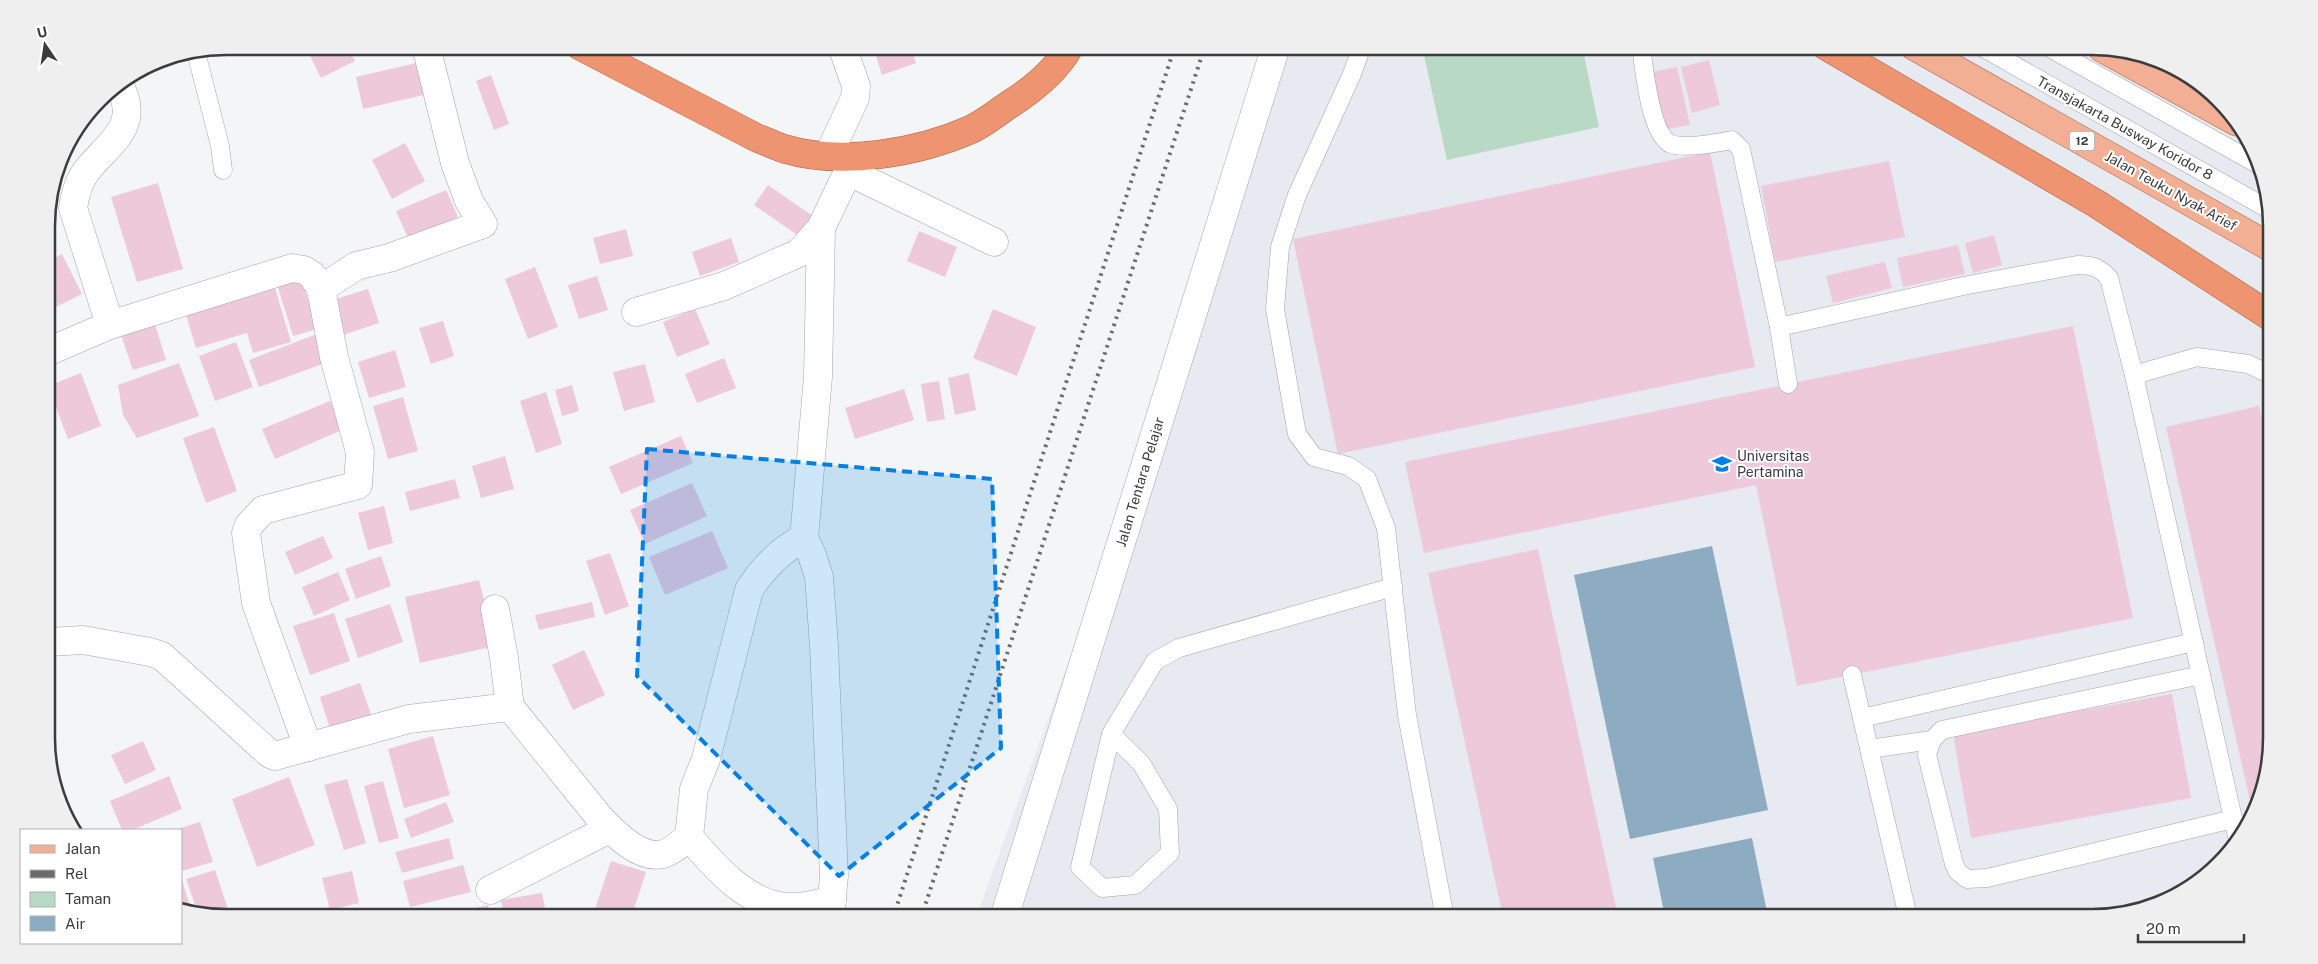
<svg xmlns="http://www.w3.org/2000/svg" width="2318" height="964" font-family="'Public Sans',sans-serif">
<rect width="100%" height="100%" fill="#f4f5f6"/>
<!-- built -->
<polygon fill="#e8eaf2" points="1292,46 2092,46 2150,56 2227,108 2253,147 2270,202 2272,738 2262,796 2235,847 2201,881 2150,908 2104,917 976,918"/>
<!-- green -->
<polygon fill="#b8d9c4" points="1422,46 1582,46 1599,127 1447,160"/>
<!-- water -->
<g fill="#8dabc1">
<polygon points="1712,546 1768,810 1630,839 1574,575"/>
<polygon points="1752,838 1768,917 1665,917 1653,858"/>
</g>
<!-- building -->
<g fill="#edc9da">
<polygon points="305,46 347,46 355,61 321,78"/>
<polygon points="873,46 910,46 916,63 882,75"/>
<polygon points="1709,60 1720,105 1692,113 1681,67"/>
<polygon points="420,62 428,94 363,109 356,77"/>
<polygon points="1677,67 1690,125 1663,130 1651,72"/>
<polygon points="491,75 509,124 494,130 476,81"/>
<polygon points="405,143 425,181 392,199 372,160"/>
<polygon points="1710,152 1755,367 1338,454 1293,239"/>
<polygon points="1889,161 1905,237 1775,262 1761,186"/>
<polygon points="158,183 183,269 137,282 111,197"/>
<polygon points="768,185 817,219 803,239 754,205"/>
<polygon points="446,190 458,217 408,238 396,211"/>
<polygon points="626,229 633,256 600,264 593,238"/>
<polygon points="919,231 957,247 945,277 907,261"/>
<polygon points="1994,235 2002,265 1973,273 1965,243"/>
<polygon points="731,238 739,262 700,276 692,252"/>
<polygon points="1958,245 1965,274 1903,287 1897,258"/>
<polygon points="62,254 82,294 56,307 47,290 47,262"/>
<polygon points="1885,262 1892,288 1833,303 1826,276"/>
<polygon points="535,267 558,327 528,339 505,279"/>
<polygon points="300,274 317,329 293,336 276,281"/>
<polygon points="597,276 608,310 579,319 568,285"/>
<polygon points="275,288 291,342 253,353 247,333 196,348 186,315"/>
<polygon points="368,289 379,323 343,335 332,300"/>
<polygon points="695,309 710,344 677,357 663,322"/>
<polygon points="993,309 1036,327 1017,376 973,358"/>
<polygon points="153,318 166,360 133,370 119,329"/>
<polygon points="443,321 454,356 431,364 419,328"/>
<polygon points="2073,326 2133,618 1797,686 1756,485 1424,553 1405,462"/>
<polygon points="317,334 328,362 259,387 249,360"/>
<polygon points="236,342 253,387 215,401 199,356"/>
<polygon points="395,350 406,387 369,398 358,362"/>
<polygon points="724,358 736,388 697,403 685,374"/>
<polygon points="179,363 199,416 137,438 123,415 118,385"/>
<polygon points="645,364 655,402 624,411 613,372"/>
<polygon points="81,373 101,426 68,439 48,386"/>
<polygon points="969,373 976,410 955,415 948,378"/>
<polygon points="939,381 945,419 927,422 921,384"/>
<polygon points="572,385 579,411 562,416 555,390"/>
<polygon points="904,389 914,420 855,439 845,408"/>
<polygon points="546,392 562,444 536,453 520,401"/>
<polygon points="403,397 418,451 388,459 373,406"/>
<polygon points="330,401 342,430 275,459 262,429"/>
<polygon points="2259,406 2271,458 2272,738 2262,796 2253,814 2166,427"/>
<polygon points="214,427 237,491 206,503 183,438"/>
<polygon points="681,436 693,463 621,494 609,467"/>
<polygon points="505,456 514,489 481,498 472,466"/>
<polygon points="455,479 460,498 410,511 405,492"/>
<polygon points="692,483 707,516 645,544 630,510"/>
<polygon points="384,506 393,543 368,550 358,513"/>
<polygon points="712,531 728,568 665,595 649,557"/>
<polygon points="323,536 333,558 295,575 285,552"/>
<polygon points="1538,549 1618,917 1503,917 1428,573"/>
<polygon points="610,553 629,606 605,615 586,561"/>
<polygon points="381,556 391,586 356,599 345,569"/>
<polygon points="338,572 350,600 314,616 302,587"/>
<polygon points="479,580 495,646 420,663 405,597"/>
<polygon points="592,602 595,617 539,630 535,615"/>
<polygon points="390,604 403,642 358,658 345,619"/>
<polygon points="334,613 350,661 310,675 293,626"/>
<polygon points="584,650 605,695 573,710 552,665"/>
<polygon points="360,683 372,717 331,732 320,697"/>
<polygon points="2172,694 2191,798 1971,838 1953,734"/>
<polygon points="433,736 450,795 404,808 388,749"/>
<polygon points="143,741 156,770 125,784 111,755"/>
<polygon points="169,776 182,809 132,830 122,830 110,801"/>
<polygon points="289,777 315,845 257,867 232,799"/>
<polygon points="347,779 366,843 344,850 324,785"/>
<polygon points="383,781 399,838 379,843 364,786"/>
<polygon points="446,802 454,822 411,838 404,819"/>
<polygon points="200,822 213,862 181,871 181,830 174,830"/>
<polygon points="449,838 454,859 402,873 395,852"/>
<polygon points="611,861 646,872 631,918 611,918 594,912"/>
<polygon points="463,865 471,892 410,907 403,881"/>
<polygon points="215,870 231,918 198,913 186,879"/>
<polygon points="352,871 359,903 330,910 322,878"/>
<polygon points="181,880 182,880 192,912 181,910"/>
<polygon points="542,893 547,918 504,918 501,900"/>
<polygon points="488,905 491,918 437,918 437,917"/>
</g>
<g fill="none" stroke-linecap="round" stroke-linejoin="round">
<defs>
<g id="service">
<polyline points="1362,46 1352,74 1297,195 1280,247 1275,309 1297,434 1314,457 1348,466 1367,479 1386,528 1407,715 1445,918"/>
<path d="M1641,46C1644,67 1650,135 1671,144C1684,149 1717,143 1732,140L1741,149L1779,327L1788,384"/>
<polyline points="1980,46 2270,210"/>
<polyline points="2046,46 2259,165"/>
<polyline points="196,52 220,146 223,170"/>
<path d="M1779,327L1963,286L2077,265C2092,265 2099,267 2109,278L2134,375L2238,841"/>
<polyline points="2134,375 2197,357 2248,364 2271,375"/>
<polyline points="1852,675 1908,917"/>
<polyline points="2201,675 1942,730 1932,740 1927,755 1954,864 1958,872 1967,879 1987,878 2233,819"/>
<polyline points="1862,718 2194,642"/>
<polyline points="1111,734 1141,763 1168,809 1170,853 1135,885 1102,888 1080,867 1111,734 1155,661 1179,648 1393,587"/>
<polyline points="1869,749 1932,740"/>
</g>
<g id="minor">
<path d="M119,84C141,126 112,140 88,169C79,180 75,194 73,208L110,325L292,268L304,270L312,275L321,289L334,357L360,452L358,485L263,510L249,525L246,533L256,603L308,747"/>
<polyline points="828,156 855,98 856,86 842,46"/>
<polyline points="849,172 994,242"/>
<polyline points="821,228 818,377 804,538 812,555 819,577 824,646 834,876 830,918"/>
<polyline points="321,289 356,266 389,258 483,224 469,201 455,163 426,46"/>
<polyline points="636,312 724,286 799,253 821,228 855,157"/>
<polyline points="47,352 110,325"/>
<path d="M804,538C780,550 763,568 749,590L706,759L694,789L689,837C714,866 746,904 787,907C803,908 817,904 832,900"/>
<polyline points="495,609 504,658 510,707"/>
<path d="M49,642L83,640L150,652L162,656L270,754L275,756L409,719L510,707L600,818C614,833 640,860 663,854C672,852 682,842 689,837"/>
<polyline points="490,890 609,829"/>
</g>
<polyline id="tertiary" points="1004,918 1276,46"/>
<g id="primary">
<polyline points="1914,46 2270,247"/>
<polyline points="2102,48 2237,122"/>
</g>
<g id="trunk">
<path d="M580,46L757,138C766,141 775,146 785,149C842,166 918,153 972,129C984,123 996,114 1007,106C1031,91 1056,71 1070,46"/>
<polyline points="1826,46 2097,204 2271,317"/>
</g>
</defs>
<!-- service casing -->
<use href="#service" stroke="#a4a4a5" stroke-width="19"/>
<!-- minor casing -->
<use href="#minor" stroke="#a4a4a5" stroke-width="29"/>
<!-- tertiary casing -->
<use href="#tertiary" stroke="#a4a4a5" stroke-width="29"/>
<!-- primary casing -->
<use href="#primary" stroke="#ae6447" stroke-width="29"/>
<!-- trunk casing -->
<use href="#trunk" stroke="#ae6447" stroke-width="29"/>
<!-- service -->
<use href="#service" stroke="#fff" stroke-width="18"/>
<!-- minor -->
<use href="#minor" stroke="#fff" stroke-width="28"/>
<!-- tertiary -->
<use href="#tertiary" stroke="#fff" stroke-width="28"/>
<!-- primary -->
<use href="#primary" stroke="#f3af94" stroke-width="28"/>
<!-- trunk -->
<use href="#trunk" stroke="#ef9470" stroke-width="28"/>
<!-- rail -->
<g stroke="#6c6c6d" stroke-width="4" stroke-dasharray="2.5 5" stroke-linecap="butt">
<polyline points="893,918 1175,46"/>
<polyline points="921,918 1205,46"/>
</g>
</g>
<!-- marked area -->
<path fill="#0380e6" fill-opacity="0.2" stroke="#0380e6" stroke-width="4" stroke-dasharray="10 6" stroke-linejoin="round" d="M647,449L992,479L1001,748L839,876L637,676Z"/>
<!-- icons -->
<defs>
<symbol id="university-bare" viewBox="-9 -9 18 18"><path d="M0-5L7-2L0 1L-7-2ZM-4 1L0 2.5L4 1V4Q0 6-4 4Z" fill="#0380e6" stroke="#fff" stroke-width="2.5" paint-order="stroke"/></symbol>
</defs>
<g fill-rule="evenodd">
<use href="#university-bare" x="1708" y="450" width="28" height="28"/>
</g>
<g text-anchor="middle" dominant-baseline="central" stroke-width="4" stroke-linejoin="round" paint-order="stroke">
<!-- shield labels -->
<rect fill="#fff" stroke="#767677" stroke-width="1" x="2069.5" y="131.5" width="25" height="19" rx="4"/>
<g font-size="12" font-weight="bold" fill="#3c3c3d">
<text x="2082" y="141">12</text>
</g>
<!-- street labels -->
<g font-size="14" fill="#3c3c3d" stroke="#fff">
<text transform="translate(2125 128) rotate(29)">Transjakarta Busway Koridor 8</text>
<text transform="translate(2171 191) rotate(29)">Jalan Teuku Nyak Arief</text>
<text transform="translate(1140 482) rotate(-73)">Jalan Tentara Pelajar</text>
</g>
<!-- poi labels -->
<g font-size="14" fill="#3c3c3d" stroke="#fff" text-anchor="start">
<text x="1737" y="456">Universitas<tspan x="1737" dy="16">Pertamina</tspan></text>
</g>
</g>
<!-- crop -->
<path d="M0 0H2318V964H0ZM226 55H2092A171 171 0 0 1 2263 226V738A171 171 0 0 1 2092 909H226A171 171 0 0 1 55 738V226A171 171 0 0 1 226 55Z" fill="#efefef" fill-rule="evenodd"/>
<path fill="none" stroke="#3c3c3d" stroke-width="2.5" d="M226 55H2092A171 171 0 0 1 2263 226V738A171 171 0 0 1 2092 909H226A171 171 0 0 1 55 738V226A171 171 0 0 1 226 55Z"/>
<!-- legend -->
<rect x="20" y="829" width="162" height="115" fill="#ffffff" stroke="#b1b1b1"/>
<rect x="30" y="845" width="25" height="8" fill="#f3af94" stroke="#b1b1b1"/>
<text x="65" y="854" font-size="15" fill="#3c3c3d">Jalan</text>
<rect x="30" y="870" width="25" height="8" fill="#6c6c6d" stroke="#b1b1b1"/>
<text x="65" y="879" font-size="15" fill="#3c3c3d">Rel</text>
<rect x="30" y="892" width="25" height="15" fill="#b8d9c4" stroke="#b1b1b1"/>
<text x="65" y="904" font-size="15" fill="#3c3c3d">Taman</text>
<rect x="30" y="916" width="25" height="15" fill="#8dabc1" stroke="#b1b1b1"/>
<text x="65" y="929" font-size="15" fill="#3c3c3d">Air</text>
<!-- north arrow -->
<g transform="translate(45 45) rotate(347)" stroke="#ffffff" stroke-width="4" paint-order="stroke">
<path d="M0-4L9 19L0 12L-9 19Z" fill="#3c3c3d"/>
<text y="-8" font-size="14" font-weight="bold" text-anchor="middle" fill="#3c3c3d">U</text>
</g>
<!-- scale -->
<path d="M2138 934v8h106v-8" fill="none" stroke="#3c3c3d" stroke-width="2.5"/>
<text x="2146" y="934" font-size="15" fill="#3c3c3d" stroke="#ffffff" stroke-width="4" paint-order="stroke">20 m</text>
</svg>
